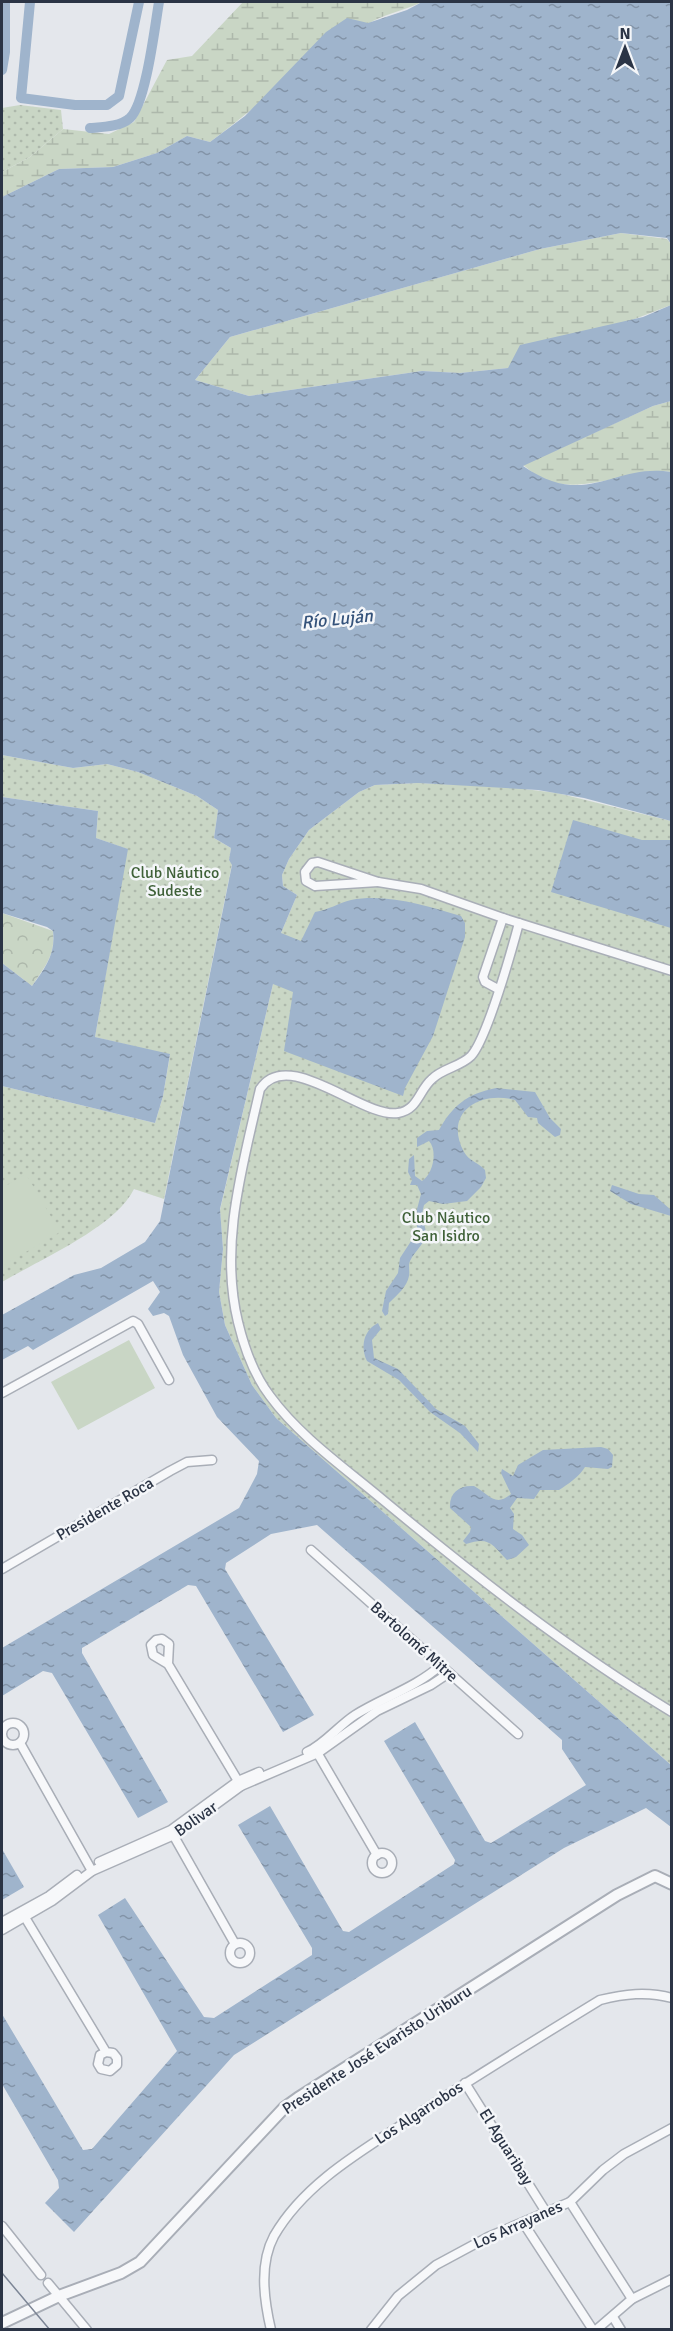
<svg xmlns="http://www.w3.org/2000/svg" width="673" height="2331" font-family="Signika,sans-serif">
<defs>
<pattern id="green-dots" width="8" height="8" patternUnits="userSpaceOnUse" patternTransform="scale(1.5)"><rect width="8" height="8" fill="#c9d6c5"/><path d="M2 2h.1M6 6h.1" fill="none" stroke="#adb8ab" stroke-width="1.8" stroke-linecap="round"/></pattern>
<pattern id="forest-crowns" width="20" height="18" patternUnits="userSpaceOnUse" patternTransform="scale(1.5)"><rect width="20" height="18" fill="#c9d6c5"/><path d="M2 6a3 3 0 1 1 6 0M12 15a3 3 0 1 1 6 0" fill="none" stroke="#adb8ab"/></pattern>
<pattern id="wetland-marsh" width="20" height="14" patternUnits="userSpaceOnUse" patternTransform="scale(1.5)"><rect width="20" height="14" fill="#c9d6c5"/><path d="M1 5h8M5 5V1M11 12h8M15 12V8" fill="none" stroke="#adb8ab"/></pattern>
<pattern id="water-ripples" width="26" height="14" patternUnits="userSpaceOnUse" patternTransform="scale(1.5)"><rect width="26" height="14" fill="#9fb4cc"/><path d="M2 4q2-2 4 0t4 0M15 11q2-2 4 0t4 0" fill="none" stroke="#8293a7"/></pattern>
</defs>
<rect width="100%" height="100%" fill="#e4e7ec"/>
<!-- green -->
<g fill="url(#green-dots)">
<polygon points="20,105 61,110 63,129 30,157 2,172 2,108"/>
<path d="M2,755L73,768L107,764L138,772L197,796L218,810L214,838L231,848L229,860L232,864L164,1199L134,1189C116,1227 39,1260 2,1282V1086L155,1123L163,1096L170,1055L95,1037L127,849L96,838L98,811L2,797Z"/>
<polygon points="418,783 507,787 557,793 671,821 671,1765 276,1418 252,1385 225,1325 219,1292 223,1249 220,1210 273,984 281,933 297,895 283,886 282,875 289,859 309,830 359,792 375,785"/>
</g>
<!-- forest -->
<path fill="url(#forest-crowns)" d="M2,913L53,931C56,955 44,968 32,986L2,963Z"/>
<!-- wetland -->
<g fill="url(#wetland-marsh)">
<path d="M243,2H422C404,11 383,14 366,25C310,59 262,103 210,142L187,136L157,153L113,167L59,169L2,197V172L30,157L63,129L109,134L134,122L167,60L192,56Z"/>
<polygon points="621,233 667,239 671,244 671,305 508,368 460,373 422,371 249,396 195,380 230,337 540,249"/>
<path d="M671,401V472C631,467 593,493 551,482C541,480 531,471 523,465L653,406Z"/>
</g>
<!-- pitch -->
<g fill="#c9d6c5">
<polygon points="26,1174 60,1232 2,1266 2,1188"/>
<polygon points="129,1340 155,1388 78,1430 51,1382"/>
</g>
<!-- water -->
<g fill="url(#water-ripples)">
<path d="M422,2H671V244L667,238L621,233L540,249L230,337L195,380L249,396L422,371L460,373L508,368L520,345L643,317L671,305V401L653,406L523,466C587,510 613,463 671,472V821L584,798L538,790L418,783L375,785L359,792L309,830L289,859L282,875L283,886L297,895L281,933L301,941L315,912C328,910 339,903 351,900C387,893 427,906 461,916L465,923V937L433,1036L405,1088L403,1096L284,1051L293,992L273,984L220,1209L223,1249L219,1292L225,1325L252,1385L276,1418L671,1765V1827L646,1808L564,1848L234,2055L74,2232L45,2203L59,2188L58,2180L2,2084V2014L83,2150L92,2149L177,2051L98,1915L125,1898L204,2017L214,2018L312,1955V1948L238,1825L270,1806L343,1931L349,1932L454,1864L455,1860L384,1741L415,1722L485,1841L491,1843L586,1785L562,1749V1740L317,1525L271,1534L226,1563L225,1569L314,1715L283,1732L196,1586L188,1585L82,1648V1653L168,1802L138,1818L52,1673L43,1671L2,1696V1648L239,1508L257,1474L259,1461L217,1417L183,1355L169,1316L164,1313L153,1316L148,1309L160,1292L153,1281L33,1350L28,1346L2,1360V1315L74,1275L101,1268L145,1242L160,1221L232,865L229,860L231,848L214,838L218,810L197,796L138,772L107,764L73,768L2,755V197L59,169L113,167L157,153L187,136L210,142L245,116L326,32L347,18L368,23L407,10Z"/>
<path d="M2,797L98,811L96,838L128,849L95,1037L170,1054L163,1096L155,1123L2,1086V963L32,986C45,968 56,954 53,931L47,927L2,913Z"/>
<polygon points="573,820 642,840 671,840 671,928 551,892"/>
<path d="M496,1088L535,1092L550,1118L561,1129L560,1135L555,1137L538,1123L537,1118L528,1117L515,1100C479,1090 443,1113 464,1152C469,1161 479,1163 485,1170L486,1178L481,1187L467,1201L443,1204L429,1201L424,1205L422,1214L416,1213L421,1194L417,1185H410L412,1180L408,1172L409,1159L414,1155L415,1176L422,1181C433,1174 438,1151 429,1141L417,1147V1138L427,1131L439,1130C453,1105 467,1094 496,1088Z"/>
<polygon points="612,1185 639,1194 654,1195 671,1210 671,1216 631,1204 610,1191"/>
<path d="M423,1222C432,1240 416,1248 410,1261C408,1265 410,1271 409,1276C407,1287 397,1295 389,1303L388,1314L385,1316L382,1311L386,1291L398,1273L400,1258L417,1232V1223Z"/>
<path d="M378,1323L381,1329L372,1340L374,1358L398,1369L436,1409L465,1426L479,1444L478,1452L460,1433L430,1412L399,1380L367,1361C360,1346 364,1330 378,1323Z"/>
<path d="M601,1447L608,1449L613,1455L612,1467L608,1469L585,1467C580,1476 567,1485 559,1490H540L534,1499L517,1498L510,1508L514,1514L513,1529L522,1535L529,1545L516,1557L507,1560C492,1545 490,1536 466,1544L463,1541L470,1532L471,1527L450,1508C449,1493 459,1485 474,1486C489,1494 495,1508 511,1494L501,1473L502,1469L513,1476L518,1465L543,1450Z"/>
<polygon points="2,1849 24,1887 2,1900"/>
</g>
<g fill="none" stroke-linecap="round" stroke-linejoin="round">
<!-- canal -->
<g stroke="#9fb4cc" stroke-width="10">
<polyline points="30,2 21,98 75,105 107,105 119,96 139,2"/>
<polyline points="2,70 5,52 5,2"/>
<path d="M90,128C102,127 120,127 130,118C146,103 155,25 159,2"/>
</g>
<defs>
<g id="minor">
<polygon points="318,862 378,882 315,886 306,881 305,872 312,863"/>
<polyline points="378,882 421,889 503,918 672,971"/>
<path d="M519,923C512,949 487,1039 471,1056C460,1067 443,1068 432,1079C419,1090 418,1110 398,1113C363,1119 288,1046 260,1089C243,1165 219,1244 238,1322C244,1347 254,1375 270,1396C300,1437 345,1468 383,1500C475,1576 569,1650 672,1712"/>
<polyline points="498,989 485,982 483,977 503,918"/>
<polyline points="2,1393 133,1321 138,1324 169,1380"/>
<polyline points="311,1550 518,1734"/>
<polyline points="2,1569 170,1471 187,1462 212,1460"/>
<polyline points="168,1664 169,1644 162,1639 156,1640 151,1645 153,1655 168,1664 241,1786"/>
<circle cx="13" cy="1734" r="11"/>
<polyline points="20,1743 92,1871"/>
<polyline points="315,1749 377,1855"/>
<path d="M307,1752C325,1744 338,1726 355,1715C384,1697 415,1688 441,1665"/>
<polyline points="171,1831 235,1944"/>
<circle cx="382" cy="1863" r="10"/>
<polyline points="99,1862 171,1830 238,1781 259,1772"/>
<polyline points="23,1914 106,2052 113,2053 117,2058 117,2065 110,2071 101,2069 98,2064 100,2055 106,2052"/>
<polyline points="2,1922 49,1896 77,1875"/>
<polyline points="2,1930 52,1901 92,1871 174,1835 241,1786 318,1753 377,1711 431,1685 449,1673"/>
<circle cx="240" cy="1953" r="10"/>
<polyline points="465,2083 546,2212"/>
<polyline points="570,2202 632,2299"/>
<polyline points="524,2224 593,2330"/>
<polyline points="2,2226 41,2275"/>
<polyline points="48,2283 87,2330"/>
<polyline points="613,2317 621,2330"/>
<path d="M271,2330C264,2300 259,2264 274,2236C305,2182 365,2149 415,2116C476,2076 538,2038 600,2000C624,1994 647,1991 672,1998"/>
<polyline points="371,2330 398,2296 436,2265 488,2237 570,2202 603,2170 624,2154 672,2128"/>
<polyline points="596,2330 632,2299 672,2279"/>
</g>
<polyline id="tertiary" points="2,2323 59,2296 121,2273 140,2262 284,2108 298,2098 617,1895 655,1876 672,1884"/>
</defs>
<!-- minor casing -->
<use href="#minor" stroke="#a9aeb7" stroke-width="11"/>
<!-- tertiary casing -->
<use href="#tertiary" stroke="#a9aeb7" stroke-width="14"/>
<!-- minor -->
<use href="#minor" stroke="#f7f8fa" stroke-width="8"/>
<!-- tertiary -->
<use href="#tertiary" stroke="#f7f8fa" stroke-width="10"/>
<!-- tram -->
<polyline stroke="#7d8696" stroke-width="1.5" points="2,2273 50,2330"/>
</g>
<g text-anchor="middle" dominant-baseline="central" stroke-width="5" stroke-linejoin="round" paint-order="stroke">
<!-- park labels -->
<g font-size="16" fill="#3f6138" stroke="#f4f6f9">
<text x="175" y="873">Club Náutico<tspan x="175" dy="18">Sudeste</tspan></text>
<text x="446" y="1218">Club Náutico<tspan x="446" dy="18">San Isidro</tspan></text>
</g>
<!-- street labels -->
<g font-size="16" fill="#2b3445" stroke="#f4f6f9">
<text transform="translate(105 1509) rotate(-30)">Presidente Roca</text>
<text transform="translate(414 1642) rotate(42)">Bartolomé Mitre</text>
<text transform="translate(196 1819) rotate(-35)">Bolivar</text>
<text transform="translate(377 2050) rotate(-33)">Presidente José Evaristo Uriburu</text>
<text transform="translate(419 2113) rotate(-33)">Los Algarrobos</text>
<text transform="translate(506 2147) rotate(58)">El Aguaribay</text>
<text transform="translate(518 2225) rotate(-24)">Los Arrayanes</text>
</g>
<!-- water labels -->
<g font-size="18" font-style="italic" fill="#34527a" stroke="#f4f6f9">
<text transform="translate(337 619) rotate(-6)">Río Luján</text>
</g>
</g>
<!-- border -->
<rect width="673" height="2331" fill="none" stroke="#2b3445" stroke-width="6"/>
<!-- north arrow -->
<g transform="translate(625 48)" stroke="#f4f6f9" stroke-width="4.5" paint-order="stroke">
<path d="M0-4.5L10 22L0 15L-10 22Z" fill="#2b3445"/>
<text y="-9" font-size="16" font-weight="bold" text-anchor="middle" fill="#2b3445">N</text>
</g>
</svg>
